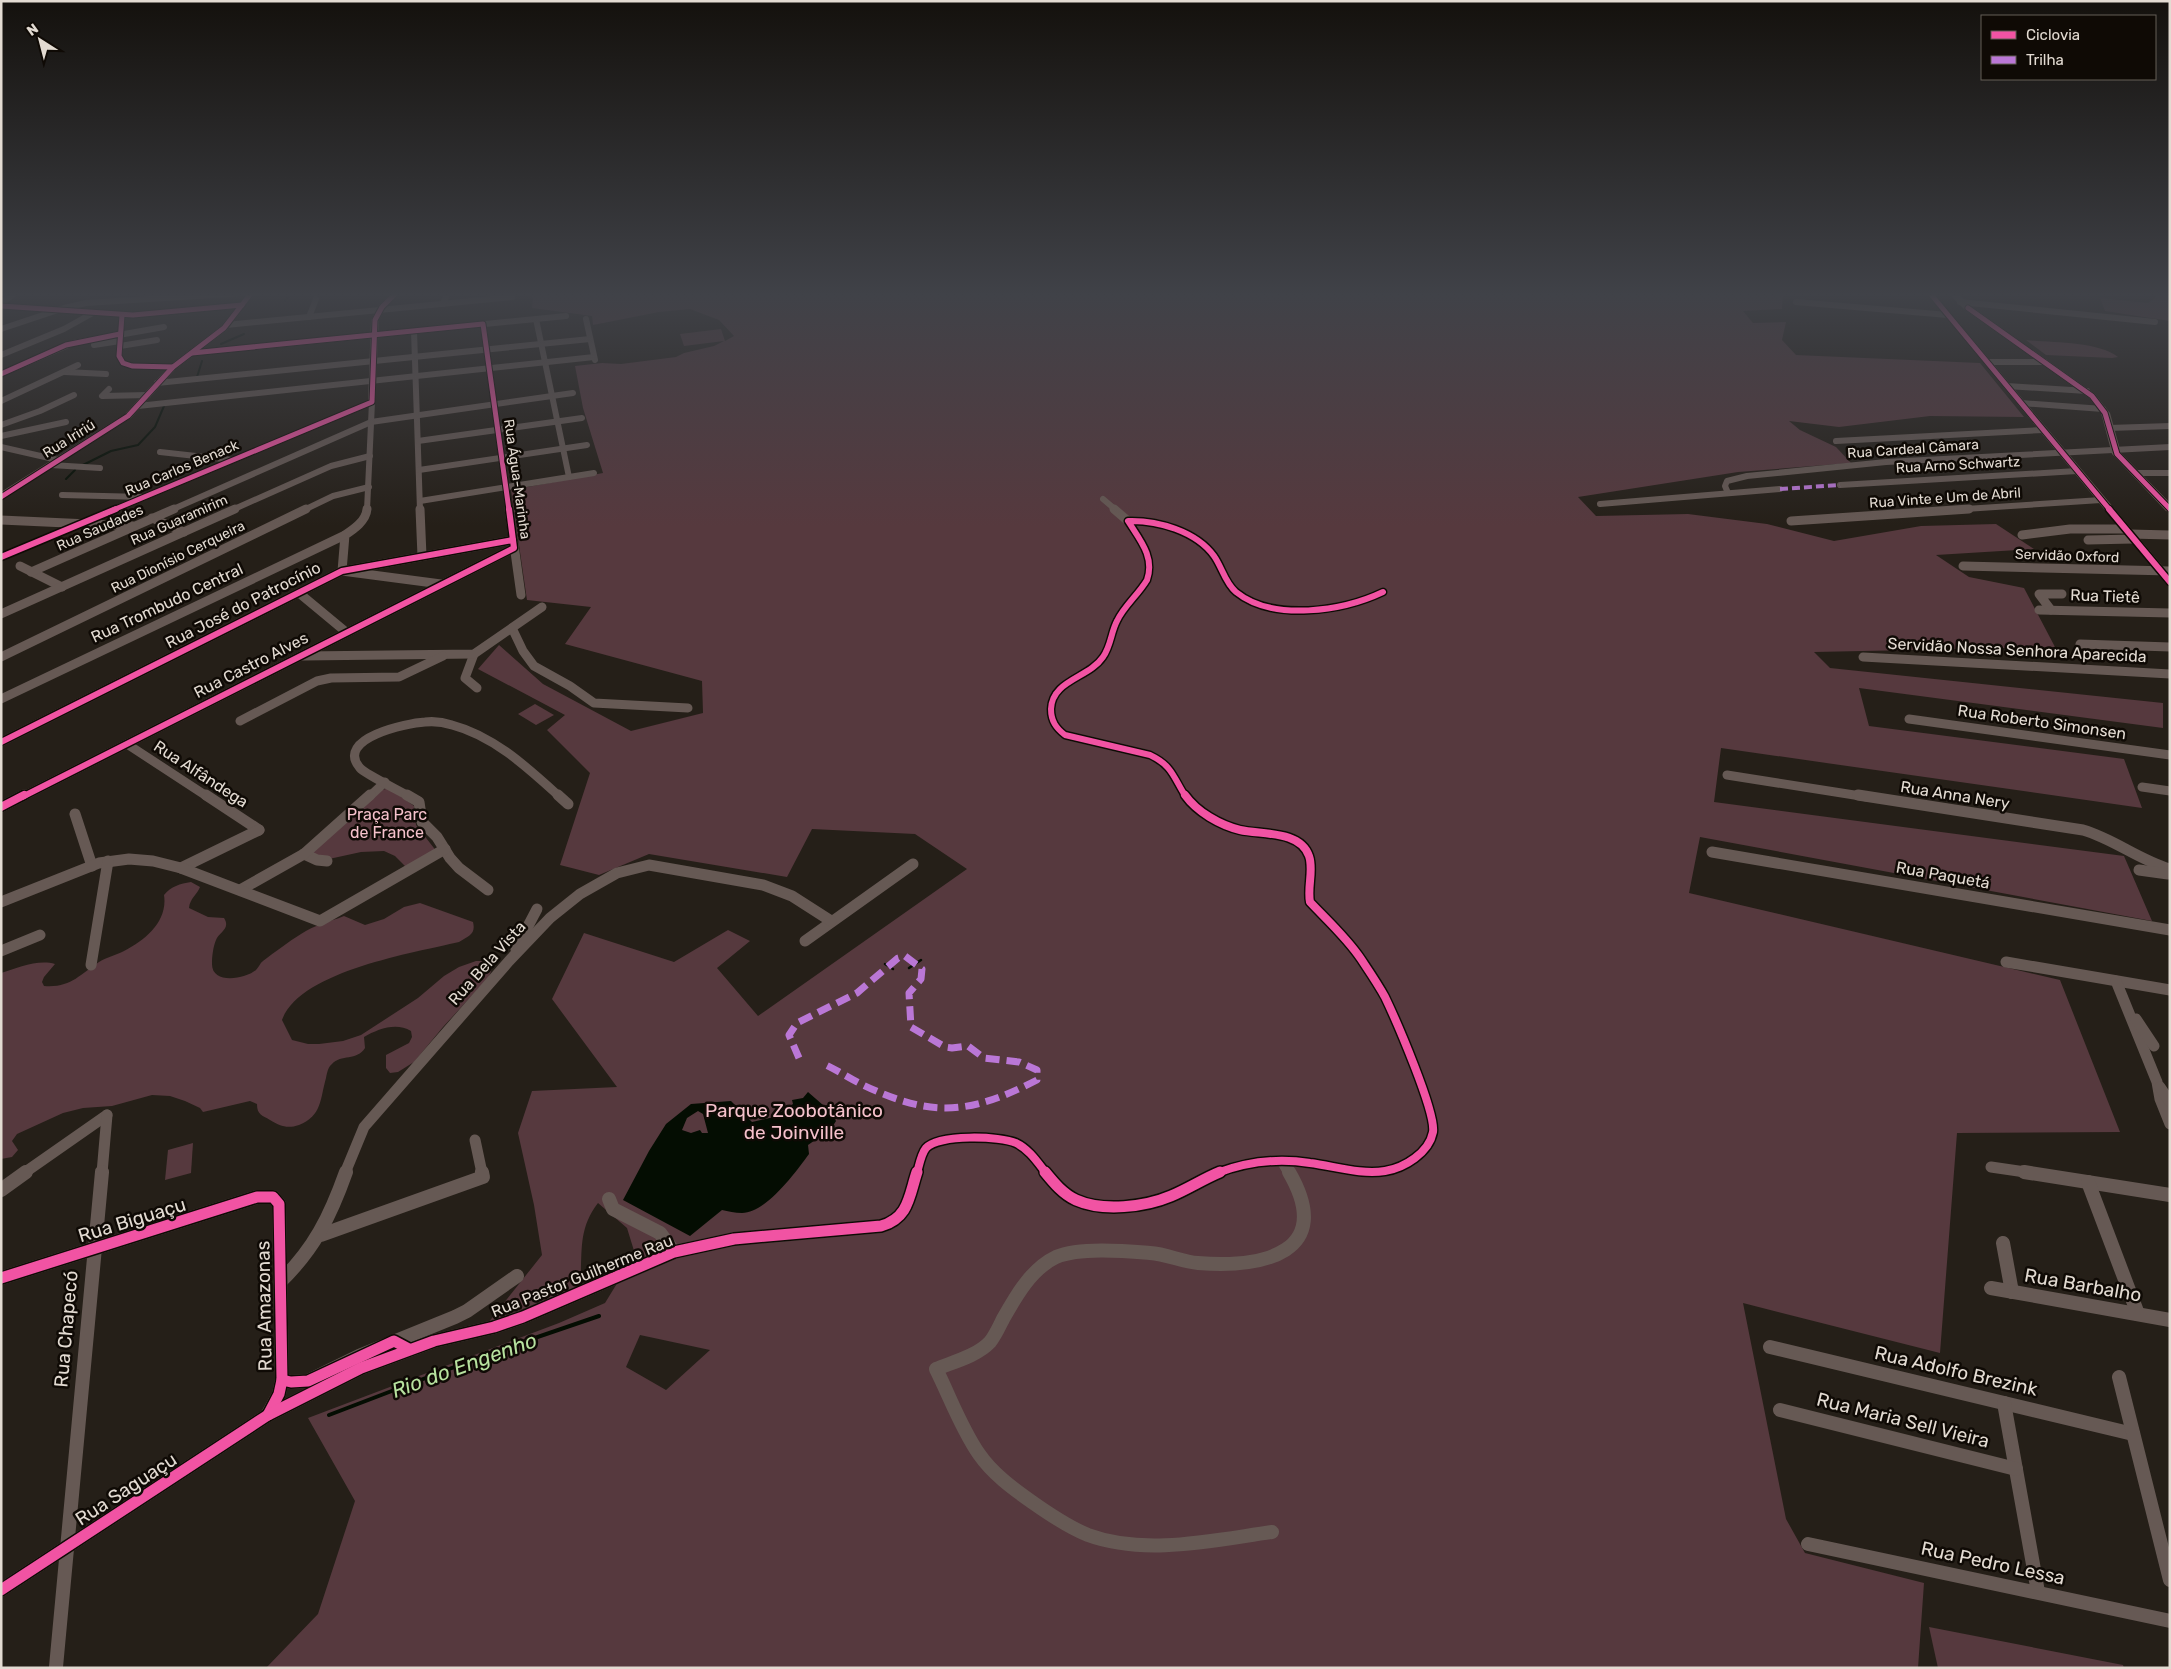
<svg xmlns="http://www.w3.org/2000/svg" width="2171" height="1669" font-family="Rubik,sans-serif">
<rect width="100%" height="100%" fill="#251f18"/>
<!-- green -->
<g fill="#56393e" fill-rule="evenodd">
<path d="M516,292H1783L1782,309L1743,311L1753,323L1786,322L1782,340L1796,355L1980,363L2024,417L1930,416L1839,427L1789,421L1800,430L1836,447L1851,463L1738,472L1578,497L1596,516L1688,514L1767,524L1834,541L1921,526L1996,524L2034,549L1936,555L1969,577L2024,588L2055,647L1814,652L1830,668L2163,703V728L1859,688L1869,726L2124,759L2142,808L1721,748L1714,802L2124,856L2152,921L1700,837L1689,893L2060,980L2120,1132L1957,1133L1940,1353L1743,1303L1786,1519L1805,1553L1924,1583L1918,1668H266L318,1614L355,1501L308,1418L559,1323L605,1303L635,1254L627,1228L598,1203C577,1230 583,1254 580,1286L488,1323L542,1255L534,1205L518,1133L532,1091L617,1087L552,999L584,933L674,962L728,930L750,941L717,968L758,1016L967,869L915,834L812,829L787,877L649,854L599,875L560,865L590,773L547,730L565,715L478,669L499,645L543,684L631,731L703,713L702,681L565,644L591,607L527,600L511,490L603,473L583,408L575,366L602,363L621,364L676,357L684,353L714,346L724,341L684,346L680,334L721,329L725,341L734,336L719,320L690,309L659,312L593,325L592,316L532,308L533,297L516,294ZM640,1335L710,1350L666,1390L626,1367Z"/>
<polygon points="2156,292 2170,292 2170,321 2105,311 2100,298 2148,303 2155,298"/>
<path d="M2026,340C2052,343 2097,341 2118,357L2112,358L2046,355Z"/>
<polygon points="535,704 554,715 536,725 518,714"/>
<polygon points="389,788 414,806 416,825 437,852 408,869 395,856 384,851 361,852 329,859 312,853 382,790"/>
<path d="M191,882L200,887C197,895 190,898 189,908L208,917L224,918C231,929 219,932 216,940C213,947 212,957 212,963C211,985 245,979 256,970C259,967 260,963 263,961C275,952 288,942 301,934C314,925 329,922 344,916L365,925L384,919L404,907L420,903L473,922C476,934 469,936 459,942C413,953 300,971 282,1020L292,1040L308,1044H319L343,1041L361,1035L418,998L444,976L459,967L476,961H484L491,971L489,977L443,1027L414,1062L398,1072L390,1073L386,1068V1055L409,1043L412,1037L411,1031C396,1022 378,1029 364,1037L365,1048C357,1061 341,1054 332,1064C328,1067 327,1073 326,1078C320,1099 322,1116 299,1125C287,1129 280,1126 270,1120C262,1115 257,1115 257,1104L250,1101L203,1112L200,1108L185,1101L170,1096L152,1095L112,1106L83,1108L63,1113L17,1134L12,1141L18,1150L12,1157L1,1159V973C17,968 38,959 55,964L44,977L42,982L44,986C71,988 79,975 99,962C107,957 116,955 124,951C146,940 168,921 164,895C171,886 180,884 191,882Z"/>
<polygon points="193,1143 191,1173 165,1180 168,1150"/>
<polygon points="1929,1627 2123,1665 2124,1668 1938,1668"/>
</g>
<!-- water -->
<path fill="#040d02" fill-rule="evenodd" d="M808,1092L831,1112L836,1121L831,1129L808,1145L809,1154C796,1172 766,1213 742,1213C735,1213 728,1211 722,1210L690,1236L623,1200L649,1151L666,1124L691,1104L731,1101L752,1122L774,1117L793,1104L792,1100L803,1098ZM698,1111L703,1114L708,1133H702L700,1130L691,1133L682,1130L687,1118Z"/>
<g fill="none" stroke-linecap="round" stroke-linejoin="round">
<!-- stream-far2 -->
<g stroke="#040d02" stroke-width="2">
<polyline points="285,301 291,292"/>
<polyline points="221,344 244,334"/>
<polyline points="197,377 202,361"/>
<polyline points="83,465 111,451 138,445 155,427 164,406"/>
<polyline points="66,479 75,470"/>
</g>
<!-- stream-far1 -->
<g stroke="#040d02" stroke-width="2.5">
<polyline points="885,964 893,969"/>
<polyline points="909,968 921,960"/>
</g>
<!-- stream -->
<polyline stroke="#040d02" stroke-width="4" points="329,1415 491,1353 599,1316"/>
<!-- minor-far3 -->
<g stroke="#665954" stroke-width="6">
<polyline points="1796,302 1948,315"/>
<polyline points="1960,302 2155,322"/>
<polyline points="1,303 17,292"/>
<polyline points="443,304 448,292"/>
<polyline points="1,306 133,315 242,305"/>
<polyline points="122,315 119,356 123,363 132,366 173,367"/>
<polyline points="309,317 316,299"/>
<polyline points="536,319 569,477"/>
<polyline points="586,319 595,360"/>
<polyline points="483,324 509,510"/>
<polyline points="226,325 512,297"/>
<polyline points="1,329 64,308 86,303 259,292"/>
<polyline points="414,331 420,510"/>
<polyline points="94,345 120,341"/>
<polyline points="120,346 157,340"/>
<polyline points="192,353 566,316"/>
<polyline points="1,355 64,329 91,314"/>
<polyline points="1987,362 2045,362"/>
<polyline points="65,372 106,374"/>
<polyline points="1,374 73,343 164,327"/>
<polyline points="157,383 590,339"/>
<polyline points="2007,386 2087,391"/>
<polyline points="109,389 102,396 148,395"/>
<polyline points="1,401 78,365"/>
<polyline points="2021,403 2103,409"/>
<polyline points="138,406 594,357"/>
<polyline points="1,425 40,411 74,395"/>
<polyline points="2109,428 2170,426"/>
<polyline points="1,436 66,422"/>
<polyline points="418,441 582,418"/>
<polyline points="1836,441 2043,430"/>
<polyline points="1,447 58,460"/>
<polyline points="160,452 232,460"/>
<polyline points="51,465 100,468"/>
<polyline points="419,470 587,445"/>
<polyline points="2135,473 2170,473"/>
<polyline points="1840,485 2077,471"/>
<polyline points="1728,493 1725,486 1727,481 1747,476 1886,462 2170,447"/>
<polyline points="62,495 144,497"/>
<polyline points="1103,499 1116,510"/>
<polyline points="420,501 594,473"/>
<polyline points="1600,504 1780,489"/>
<polyline points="171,510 371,422 573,393"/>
<polyline points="232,510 331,466 370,456"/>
<polyline points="304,510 333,496 369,487"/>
<polyline points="367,510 372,402"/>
<polyline points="1950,510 2101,500"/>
</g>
<!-- minor-far2 -->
<g stroke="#665954" stroke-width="9">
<path d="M367,509C366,521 354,529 345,535L342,571L441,584"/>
<polyline points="420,509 422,556"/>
<polyline points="509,509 521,595"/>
<polyline points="1114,509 1128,521"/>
<polyline points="152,518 184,532"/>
<polyline points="1,520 133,526"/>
<polyline points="1791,521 1969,509"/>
<polyline points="2130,534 2170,535"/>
<polyline points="2022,535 2070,529 2125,529"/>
<polyline points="2088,540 2133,539"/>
<polyline points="20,566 62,587"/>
<polyline points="1963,566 2170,571"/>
<polyline points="31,572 174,509"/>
<polyline points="299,593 346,632"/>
<polyline points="2039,610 2170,613"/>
<polyline points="2051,610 2039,594 2062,594"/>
<polyline points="1,614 235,509"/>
<polyline points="512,628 523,651 534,666 570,686 594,703 688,708"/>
<polyline points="2080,644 2170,647"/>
<polyline points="474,654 465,678 477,688"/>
<polyline points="303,656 474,654 542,607"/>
<polyline points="1,657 306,509"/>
<polyline points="1863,657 2170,674"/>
<polyline points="1,699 345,535"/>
<polyline points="1909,719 2170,755"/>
<polyline points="240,721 317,681 331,678 399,677 443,656"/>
<polyline points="1,742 342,571 513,540"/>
<polyline points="127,744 208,797"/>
<polyline points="1727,775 1867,797"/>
<polyline points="2142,787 2170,791"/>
<polyline points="22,797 514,548"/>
<polyline points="369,797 385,782"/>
<path d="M410,797C400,791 365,774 360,768C334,738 408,723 425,722C434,721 443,722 452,725C494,736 528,768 560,797"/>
<path d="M1186,797C1173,777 1173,766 1150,755L1065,735C1056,728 1051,721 1051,709C1052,680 1089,678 1103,657C1111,646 1111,632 1117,621C1124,606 1138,595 1147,580C1155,557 1140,540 1128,521C1157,520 1196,531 1214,556C1222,567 1225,583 1236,592C1273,622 1343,611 1383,592"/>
</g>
<!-- minor-far1 -->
<g stroke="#665954" stroke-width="11">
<polyline points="206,795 259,830"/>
<polyline points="407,795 419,802 422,822 437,837 450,858 459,868 488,890"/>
<polyline points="558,795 568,804"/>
<path d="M1185,795C1197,812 1220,825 1240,830C1261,835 1300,830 1309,856C1314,870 1307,887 1310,902C1327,920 1347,938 1361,959C1369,971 1378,984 1385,997C1396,1020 1436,1112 1433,1132C1429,1153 1404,1168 1385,1171C1361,1175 1334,1166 1310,1163C1279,1158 1246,1162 1217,1173"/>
<path d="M1858,795L2083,830C2114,839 2139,860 2170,869"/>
<polyline points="1,807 24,795"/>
<polyline points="75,814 92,866"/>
<polyline points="1712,852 2170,930"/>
<polyline points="304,854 317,860 327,861"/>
<polyline points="181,868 259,830"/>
<polyline points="2139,870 2168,874"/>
<polyline points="240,890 304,854 370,795"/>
<polyline points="1,902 99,863 129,859 153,861 181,868 320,921 445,849"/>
<polyline points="805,941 913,864"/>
<polyline points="516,949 537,909"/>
<polyline points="1,951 40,935"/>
<polyline points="2006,962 2170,990"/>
<polyline points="91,965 108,861"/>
<polyline points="2116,981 2157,1082 2160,1099 2170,1124"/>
<polyline points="2136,1019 2154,1046"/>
<polyline points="2160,1087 2170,1102"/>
<polyline points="475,1140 482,1173"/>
<polyline points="1282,1161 1289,1173"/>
<polyline points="1991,1167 2032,1173"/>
<polyline points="24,1173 107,1115"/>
<polyline points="102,1173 107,1115"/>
<polyline points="345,1173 364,1127 509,961 550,918 580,894 617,873 649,865 763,885 792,896 831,921"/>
<path d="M917,1173C919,1166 921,1154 926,1148C938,1134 1001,1136 1016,1143C1029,1149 1038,1163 1046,1173"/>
</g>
<!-- minor -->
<g stroke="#665954" stroke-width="14">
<path d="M1045,1172C1054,1183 1063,1194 1076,1200C1103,1212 1145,1207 1171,1196C1188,1189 1203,1179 1220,1172"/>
<polyline points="2024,1172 2170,1195"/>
<polyline points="2088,1182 2138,1314"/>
<polyline points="1,1190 26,1172"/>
<polyline points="609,1199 613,1209 660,1233 674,1252"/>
<polyline points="321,1235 483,1177 482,1172"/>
<polyline points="2003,1243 2012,1292"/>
<polyline points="1,1278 257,1197 273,1197 279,1204 282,1380 279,1394 268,1414"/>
<path d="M280,1282C314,1249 330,1217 346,1172"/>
<polyline points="1991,1288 2170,1320"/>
<polyline points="1770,1347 2133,1434"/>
<polyline points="2119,1377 2170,1580"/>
<polyline points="282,1380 291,1382 308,1381 359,1356 455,1317 467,1311 517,1276"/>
<polyline points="2004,1403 2038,1592"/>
<polyline points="1780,1410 2016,1469"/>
<path d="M1272,1532C1214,1540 1145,1556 1088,1535C1068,1527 1049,1514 1032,1502C1012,1488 992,1473 979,1454C961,1428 950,1397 936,1369C953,1362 977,1356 990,1342C995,1336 999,1327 1003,1319C1016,1296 1031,1269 1056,1257C1080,1247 1125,1251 1150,1253C1167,1254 1182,1262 1198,1263C1263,1268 1336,1253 1289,1172"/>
<polyline points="1808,1544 2170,1621"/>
<path d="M1,1590L268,1415L361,1368L434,1341L494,1327L523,1317L674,1252L734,1239L881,1226C909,1218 909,1196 917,1172"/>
<polyline points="56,1667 102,1172"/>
</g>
<!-- major -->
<g fill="#685952" fill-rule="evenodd">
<polygon points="248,292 256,292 227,330 176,369 131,418 1,500 1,492 125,414 170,365 221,326"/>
<polygon points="393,292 401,292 385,308 379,320 375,404 1,560 1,553 368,401 371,320 379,305"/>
<polygon points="1925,292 1933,292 2170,575 2170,585 2166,584"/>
<polygon points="1947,292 1956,292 1971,306 2095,394 2110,413 2121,453 2170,503 2170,512 2166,511 2112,454 2101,413 2089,398 1965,310"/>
</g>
<!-- quiet-far1 -->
<polyline stroke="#ba77d6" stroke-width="4" stroke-dasharray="8 4" stroke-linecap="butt" points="1780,489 1840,485"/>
<!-- quiet -->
<path stroke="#ba77d6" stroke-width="7" stroke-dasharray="14 7" stroke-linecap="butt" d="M799,1058L789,1035L797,1023L857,993L898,958L905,956L922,969L921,979L909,993L911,1027L945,1047L952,1048L968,1046L984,1058L1019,1062L1037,1070V1080C969,1115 931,1118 861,1084C849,1078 837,1070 824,1064"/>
<defs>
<g id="cycleway-far3">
<polyline points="1929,292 2110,510"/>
<polyline points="1,306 133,315 242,305"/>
<polyline points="1968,308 2092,396 2105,413 2117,454 2170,509"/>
<polyline points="122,315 119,356 123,363 132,366 173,367"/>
<polyline points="192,353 483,324 509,510"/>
<polyline points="1,374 66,345 120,334"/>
<polyline points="1,497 128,416 173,367 224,328 252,292"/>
<polyline points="113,510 372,402 375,320 382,307 397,292"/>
</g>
<g id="cycleway-far2">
<polyline points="2109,509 2170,582"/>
<polyline points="1,557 116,509"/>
<polyline points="1,742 342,571 513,540"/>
<polyline points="22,797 514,548 509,509"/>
<path d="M1186,797C1173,777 1173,766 1150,755L1065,735C1056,728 1051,721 1051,709C1052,680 1089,678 1103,657C1111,646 1111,632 1117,621C1124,606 1138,595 1147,580C1155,557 1140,540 1128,521C1157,520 1196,531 1214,556C1222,567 1225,583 1236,592C1273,622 1343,611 1383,592"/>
</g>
<g id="cycleway-far1">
<path d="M1185,795C1197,812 1220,825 1240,830C1261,835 1300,830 1309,856C1314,870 1307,887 1310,902C1327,920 1347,938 1361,959C1369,971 1378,984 1385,997C1396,1020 1436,1112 1433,1132C1429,1153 1404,1168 1385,1171C1361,1175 1334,1166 1310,1163C1279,1158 1246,1162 1217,1173"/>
<polyline points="1,807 24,795"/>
<path d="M917,1173C919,1166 921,1154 926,1148C938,1134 1001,1136 1016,1143C1029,1149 1038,1163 1046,1173"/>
</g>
<g id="cycleway">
<path d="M1045,1172C1054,1183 1063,1194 1076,1200C1103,1212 1145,1207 1171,1196C1188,1189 1203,1179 1220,1172"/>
<polyline points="1,1278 257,1197 273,1197 279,1204 282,1380 279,1394 268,1415"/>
<polyline points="282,1380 291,1382 308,1381 394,1341 409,1349"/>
<path d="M1,1590L268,1415L361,1368L434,1341L494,1327L523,1317L674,1252L734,1239L881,1226C909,1218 909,1196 917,1172"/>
</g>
</defs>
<!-- cycleway-far3 casing -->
<use href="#cycleway-far3" stroke="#0f0a05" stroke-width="7"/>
<!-- cycleway-far2 casing -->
<use href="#cycleway-far2" stroke="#0f0a05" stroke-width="9"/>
<!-- cycleway-far1 casing -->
<use href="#cycleway-far1" stroke="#0f0a05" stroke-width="11"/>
<!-- cycleway casing -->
<use href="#cycleway" stroke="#0f0a05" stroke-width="14"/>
<!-- cycleway-far3 -->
<use href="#cycleway-far3" stroke="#f153a3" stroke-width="5"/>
<!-- cycleway-far2 -->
<use href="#cycleway-far2" stroke="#f153a3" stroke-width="6"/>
<!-- cycleway-far1 -->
<use href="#cycleway-far1" stroke="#f153a3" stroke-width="8"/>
<!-- cycleway -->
<use href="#cycleway" stroke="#f153a3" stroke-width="11"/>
</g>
<!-- sky -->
<linearGradient id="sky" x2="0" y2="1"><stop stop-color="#14110d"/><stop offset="0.56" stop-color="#404248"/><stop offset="1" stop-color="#404248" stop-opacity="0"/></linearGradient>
<rect width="2171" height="526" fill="url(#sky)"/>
<g text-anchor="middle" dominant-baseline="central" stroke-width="5" stroke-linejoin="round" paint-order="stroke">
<!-- far-street labels -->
<g font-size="14" fill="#e3dbd2" stroke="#0f0a05">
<text transform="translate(69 439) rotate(-32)">Rua Iririú</text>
<text transform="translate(1913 449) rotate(-4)">Rua Cardeal Câmara</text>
<text transform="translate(1958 465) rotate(-3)">Rua Arno Schwartz</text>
<text transform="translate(182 468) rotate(-23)">Rua Carlos Benack</text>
<text transform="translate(517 479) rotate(82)">Rua Água-Marinha</text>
<text transform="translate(1945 498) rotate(-4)">Rua Vinte e Um de Abril</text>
<text transform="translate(179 520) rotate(-24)">Rua Guaramirim</text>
<text transform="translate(100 528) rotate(-24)">Rua Saudades</text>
<text transform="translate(2067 556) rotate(2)">Servidão Oxford</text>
<text transform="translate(178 557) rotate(-26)">Rua Dionísio Cerqueira</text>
</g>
<!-- street labels -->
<g font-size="16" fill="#e3dbd2" stroke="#0f0a05">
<text transform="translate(2105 596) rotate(2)">Rua Tietê</text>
<text transform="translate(167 603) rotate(-25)">Rua Trombudo Central</text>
<text transform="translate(243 605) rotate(-27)">Rua José do Patrocínio</text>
<text transform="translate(2017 650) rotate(3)">Servidão Nossa Senhora Aparecida</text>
<text transform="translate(251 665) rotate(-27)">Rua Castro Alves</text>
<text transform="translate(2042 722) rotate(8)">Rua Roberto Simonsen</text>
<text transform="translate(201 774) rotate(33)">Rua Alfândega</text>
<text transform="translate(1955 795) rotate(9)">Rua Anna Nery</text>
<text transform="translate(1943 875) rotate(10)">Rua Paquetá</text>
<text transform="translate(487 963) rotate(-48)">Rua Bela Vista</text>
<text transform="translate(582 1276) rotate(-22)">Rua Pastor Guilherme Rau</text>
</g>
<!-- park labels -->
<g font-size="16" fill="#f5c1cb" stroke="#0f0a05">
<text x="387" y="814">Praça Parc<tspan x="387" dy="18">de France</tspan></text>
</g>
<!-- near-park labels -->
<g font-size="19" fill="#f5c1cb" stroke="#0f0a05">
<text x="794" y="1110">Parque Zoobotânico<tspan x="794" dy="22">de Joinville</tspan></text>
</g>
<!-- near-street labels -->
<g font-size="19" fill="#e3dbd2" stroke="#0f0a05">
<text transform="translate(132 1220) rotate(-17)">Rua Biguaçu</text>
<text transform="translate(2083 1285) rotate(10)">Rua Barbalho</text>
<text transform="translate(264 1306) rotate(-91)">Rua Amazonas</text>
<text transform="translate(66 1329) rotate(-85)">Rua Chapecó</text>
<text transform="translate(1956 1371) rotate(13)">Rua Adolfo Brezink</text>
<text transform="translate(1903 1420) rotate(14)">Rua Maria Sell Vieira</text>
<text transform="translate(126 1489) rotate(-33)">Rua Saguaçu</text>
<text transform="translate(1993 1563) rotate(12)">Rua Pedro Lessa</text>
</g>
<!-- near-water labels -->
<g font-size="21" font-style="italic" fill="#b7e29f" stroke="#0f0a05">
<text transform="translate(464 1365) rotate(-20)">Rio do Engenho</text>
</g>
</g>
<!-- border -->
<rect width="2171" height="1669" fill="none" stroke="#e3dbd2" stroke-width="5"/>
<!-- legend -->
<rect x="1981" y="15" width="175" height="65" fill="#0f0a05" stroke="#645e57"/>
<rect x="1991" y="31" width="25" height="8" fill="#f153a3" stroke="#645e57"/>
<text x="2026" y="40" font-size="15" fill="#e3dbd2">Ciclovia</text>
<rect x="1991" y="56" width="25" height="8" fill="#ba77d6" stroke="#645e57"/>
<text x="2026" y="65" font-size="15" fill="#e3dbd2">Trilha</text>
<!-- north arrow -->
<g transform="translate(40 40) rotate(324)" stroke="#0f0a05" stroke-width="4" paint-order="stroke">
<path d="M0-4L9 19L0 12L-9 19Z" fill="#e3dbd2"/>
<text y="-8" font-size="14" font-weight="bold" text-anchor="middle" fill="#e3dbd2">N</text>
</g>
</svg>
